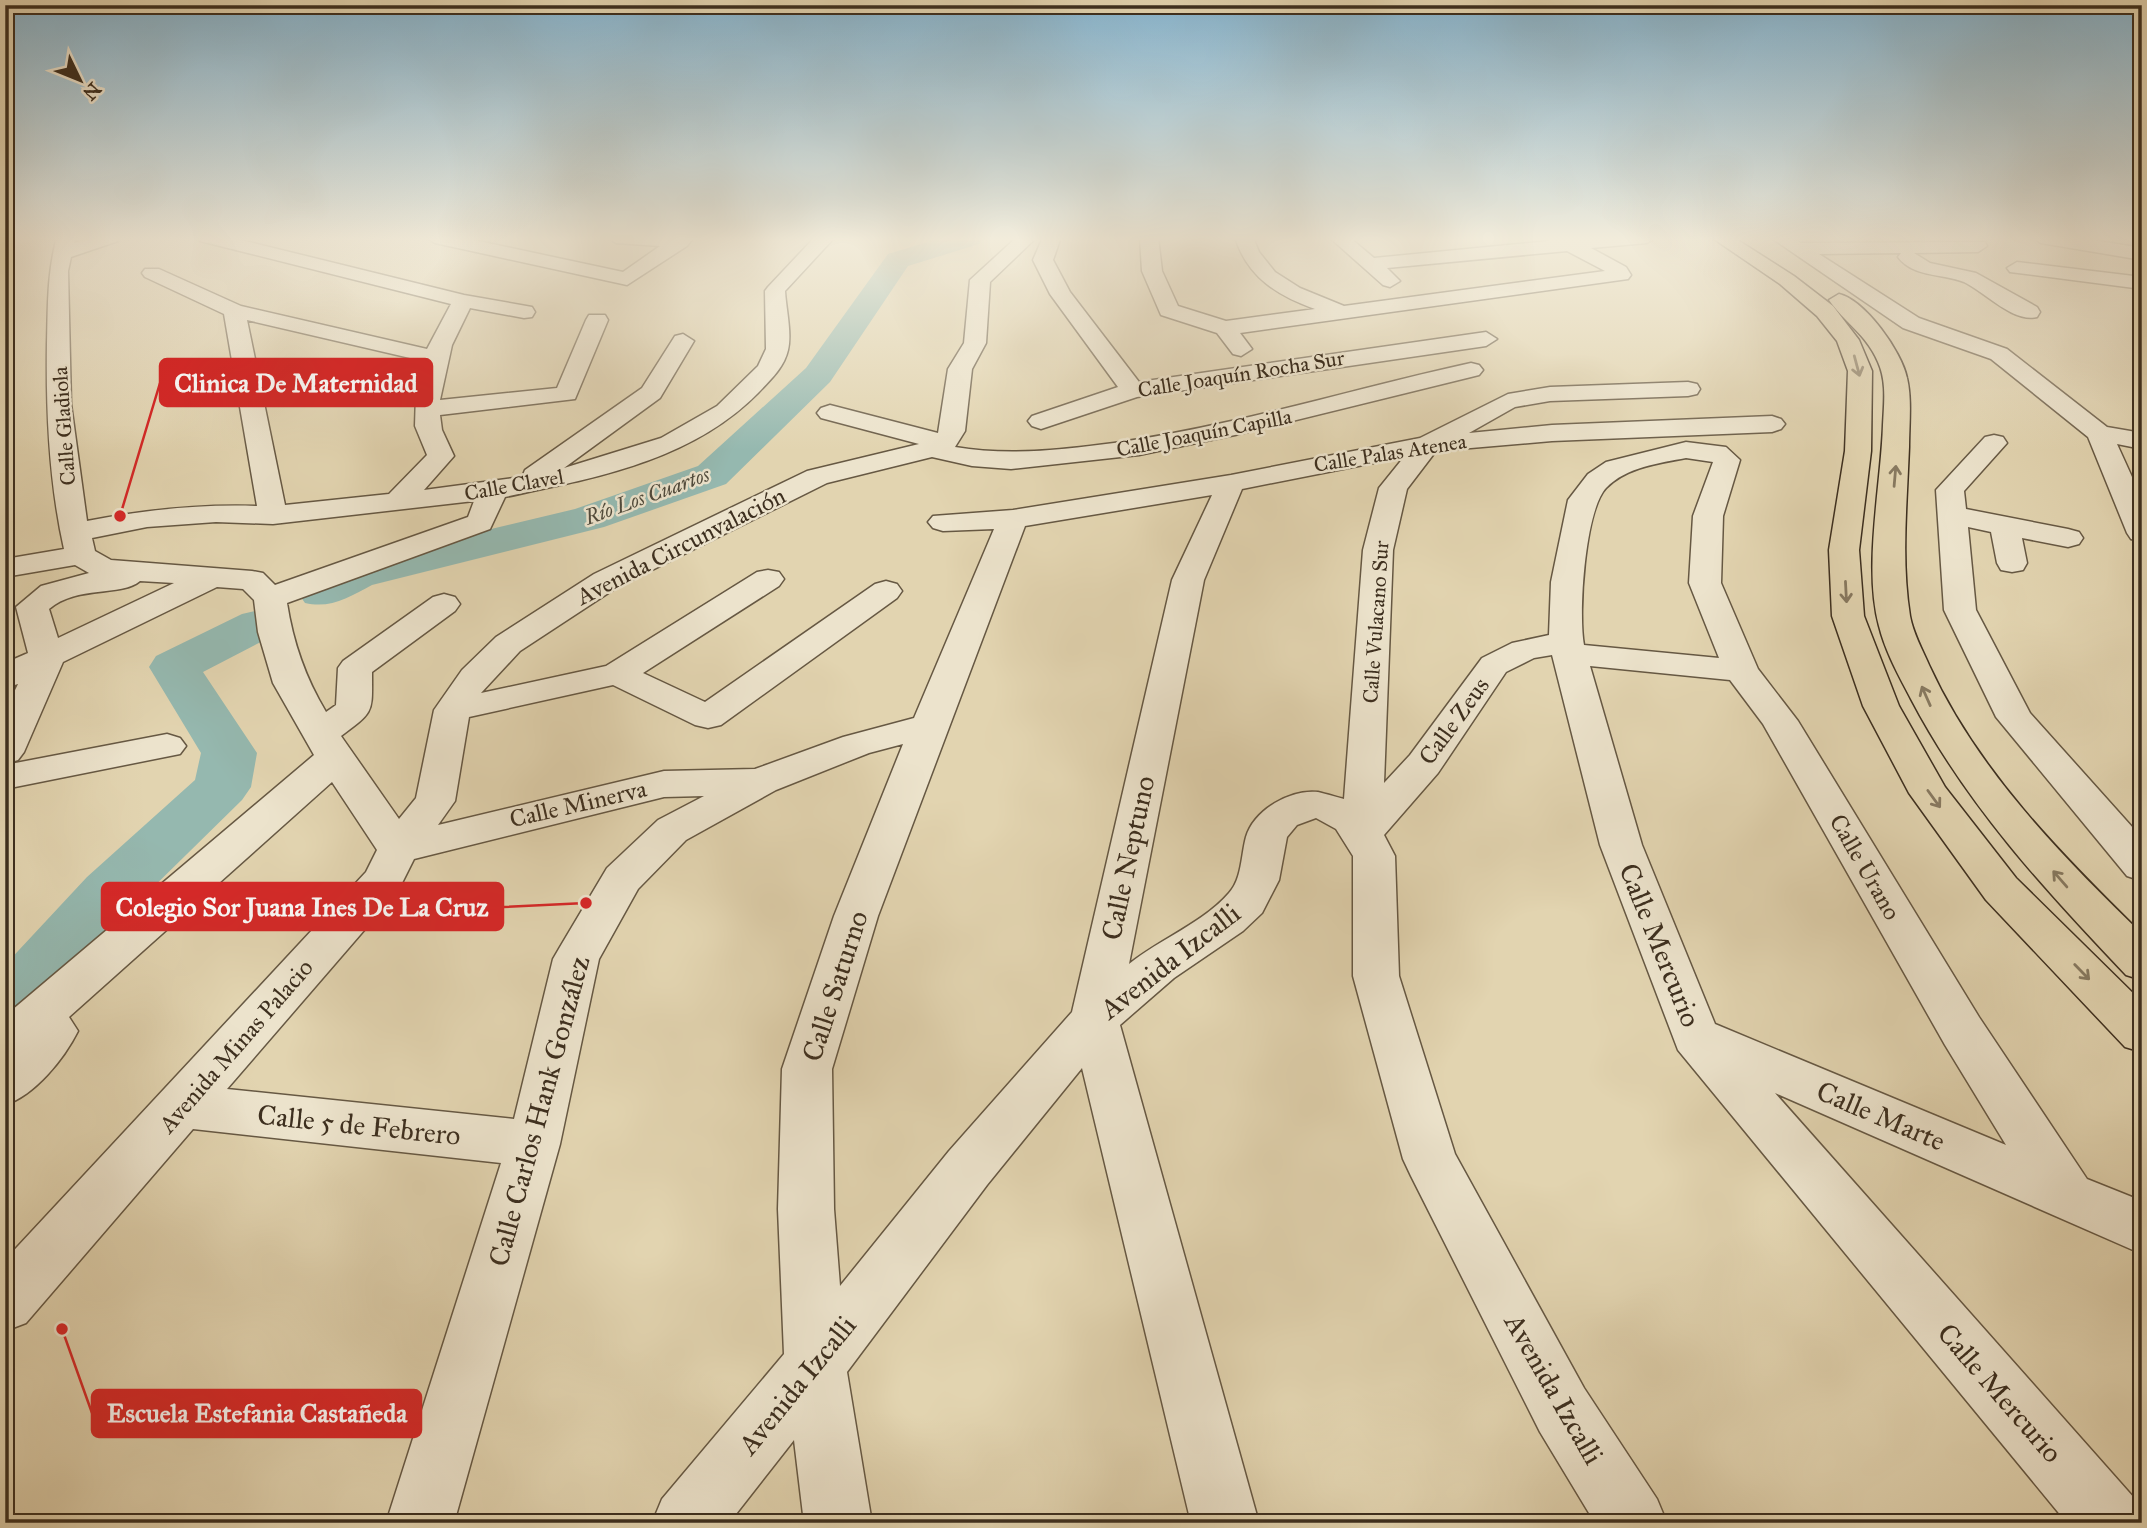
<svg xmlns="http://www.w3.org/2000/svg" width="2147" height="1528" font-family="'IM FELL Great Primer',serif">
<rect width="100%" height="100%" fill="#e2d4b0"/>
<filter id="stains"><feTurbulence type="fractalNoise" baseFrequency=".00286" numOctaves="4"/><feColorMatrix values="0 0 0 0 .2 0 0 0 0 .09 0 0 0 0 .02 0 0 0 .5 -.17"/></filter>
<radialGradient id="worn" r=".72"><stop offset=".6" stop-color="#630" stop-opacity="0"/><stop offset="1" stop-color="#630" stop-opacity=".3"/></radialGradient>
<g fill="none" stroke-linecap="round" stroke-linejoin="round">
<!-- river -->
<g fill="#95b8af" fill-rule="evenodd">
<path d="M944,237L983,238L979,244L908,266L830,382L726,484L604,527L372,585C349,597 331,609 305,603L298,593L305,583L340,565L575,509L698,466L806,368L888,254Z"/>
<polygon points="259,610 276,614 283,624 276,634 203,672 257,753 251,787 242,800 131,909 38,1020 5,1032 5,965 87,877 195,780 201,753 149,667 156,656 242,614"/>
</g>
<defs>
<g id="minor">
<path d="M57,237H75L74,243L93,237H120L118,241L71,257L68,271L71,404L87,521C144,510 199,504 257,506L224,314L145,277L142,273L145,269H159L241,306L427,349L451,304L200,241L198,237H229L464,295L532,307L535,312L532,317L524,318L470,308L452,345L440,400L557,388L586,320L589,315H605L608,320L575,399L440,415L442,430L454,456L424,490L522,477L525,470L642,388L675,336L683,334L694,341L660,398L564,468L661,438L717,406L758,366L766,349L765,291L768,287L815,237H835L785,291C786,309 792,333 788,350C784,368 770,380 758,393C691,461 595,478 505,497L490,529L287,603C293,642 305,677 326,712L336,705L338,668L343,661L433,597L444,594L455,597L460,604L455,611L372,672C372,713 375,711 341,736L399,819L416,798L434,710L462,670L496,637L594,574L807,471L919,444L821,418L817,413L821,408L830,405L938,433L948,369L964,343L970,280L1017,237H1037L990,282L986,343L972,369L965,431L955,447C1008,456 1061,450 1114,443C1235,426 1352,389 1471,363L1479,365L1483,370L1479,375L1471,377L1235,435L1139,455L1011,469L972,466L932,457L827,483L616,588L520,651L481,693L606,666L757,572L768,570L779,572L784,579L779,586L643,673L705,702L875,584L886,581L897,584L902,591L897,598L721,725L708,728L695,725L613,685L469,717L455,801L438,825L664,771L755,769L843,737L914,718L994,529L943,531L933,528L928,522L933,516L1013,510L1231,475L1420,438L1508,394L1550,387L1688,382L1697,384L1700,389L1697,394L1688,396L1550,401L1515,407L1469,433L1552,425L1772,416L1781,419L1785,424L1781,429L1772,432L1552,441L1436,451L1407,489L1393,550L1384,783L1410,755L1482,658L1512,643L1549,635L1551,582L1568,500L1588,474L1606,462L1686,442L1726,447L1740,460L1723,516L1721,583L1758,669L1798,721L1979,1017L2087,1179L2142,1201V1254L1775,1093L2135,1499L2142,1523H2067L1678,1050L1600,845L1552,655L1534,658L1506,672L1438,773L1384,835L1395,856L1399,976L1455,1154L1584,1388L1657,1499L1667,1523H1595L1540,1432L1411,1176L1403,1159L1353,976V856L1336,829L1316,818L1297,825L1287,837L1279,880L1262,913L1243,931L1174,978L1120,1025L1259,1523H1191L1082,1068L987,1185L847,1372L872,1523H804L794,1440L729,1523H652L662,1499L784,1354L778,1209L782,1069L834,916L903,744L869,753L776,790L686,840L638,889L599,959L560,1144L454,1523H386L501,1163L193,1129L26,1323L5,1331V1260L366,872L377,850L332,782L69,1017L78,1031C64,1059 35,1095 5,1105V1016L314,755L273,683L258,632L254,600L243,589L217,587L63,662L24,752L18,760L5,764V711L18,684L5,688V663L28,653L16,607L41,586L89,573L75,565L5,577V559L64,549C49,482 46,413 47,344C48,307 47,273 57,237ZM247,320L423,361L416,394L415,426L427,455L389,494L285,505ZM1404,457L1379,488L1363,550L1344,799C1336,797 1327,794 1318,792C1290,789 1254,810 1246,837C1241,855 1242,879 1229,893C1203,923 1160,939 1129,964L1204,580L1242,489ZM1686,458L1713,462L1693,516L1689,583L1719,658L1584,645C1578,613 1585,511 1606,488C1626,467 1660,463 1686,458ZM1212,495L1172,580L1072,1012L949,1151L840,1286L834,1209L832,1069L878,916L1025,526ZM474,501L468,517L275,585L263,573L252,571L111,560L95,551L92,538L147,527L216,522L273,524ZM140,581L174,583L58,638L49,609C77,585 121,597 140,581ZM1590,666L1730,680L1763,724L1945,1045L2006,1145L1715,1024L1642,845ZM704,796L658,820L607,868L560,947L553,959L514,1119L227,1089L398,891L414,859L664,797Z"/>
<polygon points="426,237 460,237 623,272 660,246 616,243 607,237 694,237 687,246 627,285 435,243"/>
<polygon points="1043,237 1061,237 1053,260 1070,292 1139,382 1486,332 1497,339 1486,346 1137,397 1041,429 1032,426 1028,421 1032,416 1118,387 1050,294 1033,260"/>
<path d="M1140,237H1158L1162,271L1178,306L1226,321L1315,309C1278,296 1247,277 1235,237H1253L1259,252L1275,272L1300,288L1344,306L1605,271L1567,251L1387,268L1400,281L1390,287L1383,285L1329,237H1349L1374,258L1549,241L1547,237H1656L1647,243L1591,248L1626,267L1631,275L1628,279L1240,333L1252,349L1241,356L1233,354L1217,333L1161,315L1142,271Z"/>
<path d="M1770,237H1791L1801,243L1985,242L1987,246L1978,252L1914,253L1930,263L1976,273L2037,307L2040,312L2037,317C2013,323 1985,292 1964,282C1942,273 1914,278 1898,257L1901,253L1819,254L1919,318L2007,349L2107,427L2142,433V449L2117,444L2142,499V542L2131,539L2127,533L2088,437L1991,359L1903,328Z"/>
<polygon points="2032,237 2074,237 2142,248 2142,260 2041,243"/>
<polygon points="2017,262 2142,277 2142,289 2010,272 2007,268"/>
<polygon points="1994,435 2003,437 2007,443 1964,491 1966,509 2068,529 2079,532 2083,538 2079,544 2068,547 2022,538 2027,563 2023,570 2012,572 2001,570 1997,563 1991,532 1968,527 1976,610 2030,713 2142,838 2142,881 2127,876 1996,717 1944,610 1936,490 1985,437"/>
<polygon points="167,734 180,738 186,746 180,754 5,789 5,765"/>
</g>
<g id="highway">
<polygon points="1711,237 1733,237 1794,276 1833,306 1859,340 1872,371 1871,451 1859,550 1864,616 1899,706 1945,787 2016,878 2142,1002 2142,1052 2125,1047 1986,900 1909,793 1863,706 1832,616 1829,550 1845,451 1848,371 1837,341 1817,316 1780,284"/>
<path d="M1839,294C1865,300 1902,352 1907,378C1912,399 1909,425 1909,447C1907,503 1901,560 1910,616C1913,633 1922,649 1929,665C1977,770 2061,855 2142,934V980L2126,975C2045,890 1966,804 1911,699C1899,676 1885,651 1879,626C1863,567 1881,486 1883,425C1884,403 1887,382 1878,362C1867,335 1844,322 1829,300Z"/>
</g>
</defs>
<!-- minor casing -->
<use href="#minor" stroke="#665843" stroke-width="3"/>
<!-- highway casing -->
<use href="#highway" stroke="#3d2f1f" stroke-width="3"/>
<!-- minor -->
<use href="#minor" fill="#ece3cc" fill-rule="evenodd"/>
<!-- highway -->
<use href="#highway" fill="#e2d4b0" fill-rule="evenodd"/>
</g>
<!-- one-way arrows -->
<defs><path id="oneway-shaft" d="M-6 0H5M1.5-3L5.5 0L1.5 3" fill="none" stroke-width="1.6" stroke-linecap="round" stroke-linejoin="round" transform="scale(1.75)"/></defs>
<g stroke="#877960">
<use href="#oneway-shaft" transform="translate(1857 366) rotate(75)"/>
<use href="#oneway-shaft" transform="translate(1895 476) rotate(-85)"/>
<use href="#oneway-shaft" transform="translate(1846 592) rotate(87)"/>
<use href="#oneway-shaft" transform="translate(1926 696) rotate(-114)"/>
<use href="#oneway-shaft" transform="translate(1934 799) rotate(54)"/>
<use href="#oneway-shaft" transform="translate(2060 879) rotate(-131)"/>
<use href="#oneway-shaft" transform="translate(2082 972) rotate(46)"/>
</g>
<!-- sky -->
<linearGradient id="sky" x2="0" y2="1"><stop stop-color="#87b6d1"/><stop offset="0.53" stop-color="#f2ecdb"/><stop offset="1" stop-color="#f2ecdb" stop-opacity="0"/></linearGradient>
<rect width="2147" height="451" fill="url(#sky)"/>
<g text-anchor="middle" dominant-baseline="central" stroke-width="5" stroke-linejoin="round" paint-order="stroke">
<!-- far-street labels -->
<g font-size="21" fill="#3d2f1f" stroke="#ece3cc">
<text transform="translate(1241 374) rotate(-9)">Calle Joaquín Rocha Sur</text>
<text transform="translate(64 426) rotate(-94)">Calle Gladiola</text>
<text transform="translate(1204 433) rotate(-11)">Calle Joaquín Capilla</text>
<text transform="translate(1390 453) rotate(-9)">Calle Palas Atenea</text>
<text transform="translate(514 485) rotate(-10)">Calle Clavel</text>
<text transform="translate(1376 622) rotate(-86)">Calle Vulacano Sur</text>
</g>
<!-- far-water labels -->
<g font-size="21" font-style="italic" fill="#4f4a3c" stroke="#ece3cc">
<text transform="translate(647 496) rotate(-20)">Río Los Cuartos</text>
</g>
<!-- street labels -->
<g font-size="24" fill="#3d2f1f" stroke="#ece3cc">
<text transform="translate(681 546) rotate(-27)">Avenida Circunvalación</text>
<text transform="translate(1454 721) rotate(-54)">Calle Zeus</text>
<text transform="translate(578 804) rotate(-13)">Calle Minerva</text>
<text transform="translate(1865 867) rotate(60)">Calle Urano</text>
<text transform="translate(236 1046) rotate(-49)">Avenida Minas Palacio</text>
</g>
<!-- near-street labels -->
<g font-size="28" fill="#3d2f1f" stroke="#ece3cc">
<text transform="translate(1128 858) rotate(-78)">Calle Neptuno</text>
<text transform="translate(1660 945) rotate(68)">Calle Mercurio</text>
<text transform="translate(1170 961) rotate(-38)">Avenida Izcalli</text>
<text transform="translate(835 986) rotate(-72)">Calle Saturno</text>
<text transform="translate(539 1111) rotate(-75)">Calle Carlos Hank González</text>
<text transform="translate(1881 1116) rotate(23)">Calle Marte</text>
<text transform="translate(359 1125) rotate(6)">Calle 5 de Febrero</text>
<text transform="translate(797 1385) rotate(-51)">Avenida Izcalli</text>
<text transform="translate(1554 1389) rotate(60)">Avenida Izcalli</text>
<text transform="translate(2000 1393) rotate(49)">Calle Mercurio</text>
</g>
</g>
<!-- callouts -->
<path fill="none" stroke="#d62828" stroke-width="2.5" d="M120 516L160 383M586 903L503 907M62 1329L92 1413"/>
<g fill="#d62828" stroke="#ece3cc" stroke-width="2.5">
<circle cx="120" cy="516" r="7"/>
<circle cx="586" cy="903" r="7"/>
<circle cx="62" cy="1329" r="7"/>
</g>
<g fill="#d62828" stroke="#d62828" stroke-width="2.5">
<rect x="160" y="359" width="272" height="47" rx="7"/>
<rect x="102" y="883" width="401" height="47" rx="7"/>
<rect x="92" y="1390" width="329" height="47" rx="7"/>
</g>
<g font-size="26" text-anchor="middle" font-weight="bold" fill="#fff">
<text x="296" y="392">Clinica De Maternidad</text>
<text x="302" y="916">Colegio Sor Juana Ines De La Cruz</text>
<text x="257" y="1422">Escuela Estefania Castañeda</text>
</g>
<!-- margin -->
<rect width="2147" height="1528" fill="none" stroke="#e2d4b0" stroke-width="28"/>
<rect x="7" y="7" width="2133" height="1514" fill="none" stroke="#3d2f1f" stroke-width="3.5"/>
<rect x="14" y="14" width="2119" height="1500" fill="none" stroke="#3d2f1f" stroke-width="2"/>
<!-- north arrow -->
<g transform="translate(80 80) rotate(133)" stroke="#ece3cc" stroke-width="5" paint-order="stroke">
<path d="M0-5L12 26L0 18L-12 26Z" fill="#3d2f1f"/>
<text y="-10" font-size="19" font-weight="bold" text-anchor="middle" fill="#3d2f1f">N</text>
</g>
<rect width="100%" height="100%" filter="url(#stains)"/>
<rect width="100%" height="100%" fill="url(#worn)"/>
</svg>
